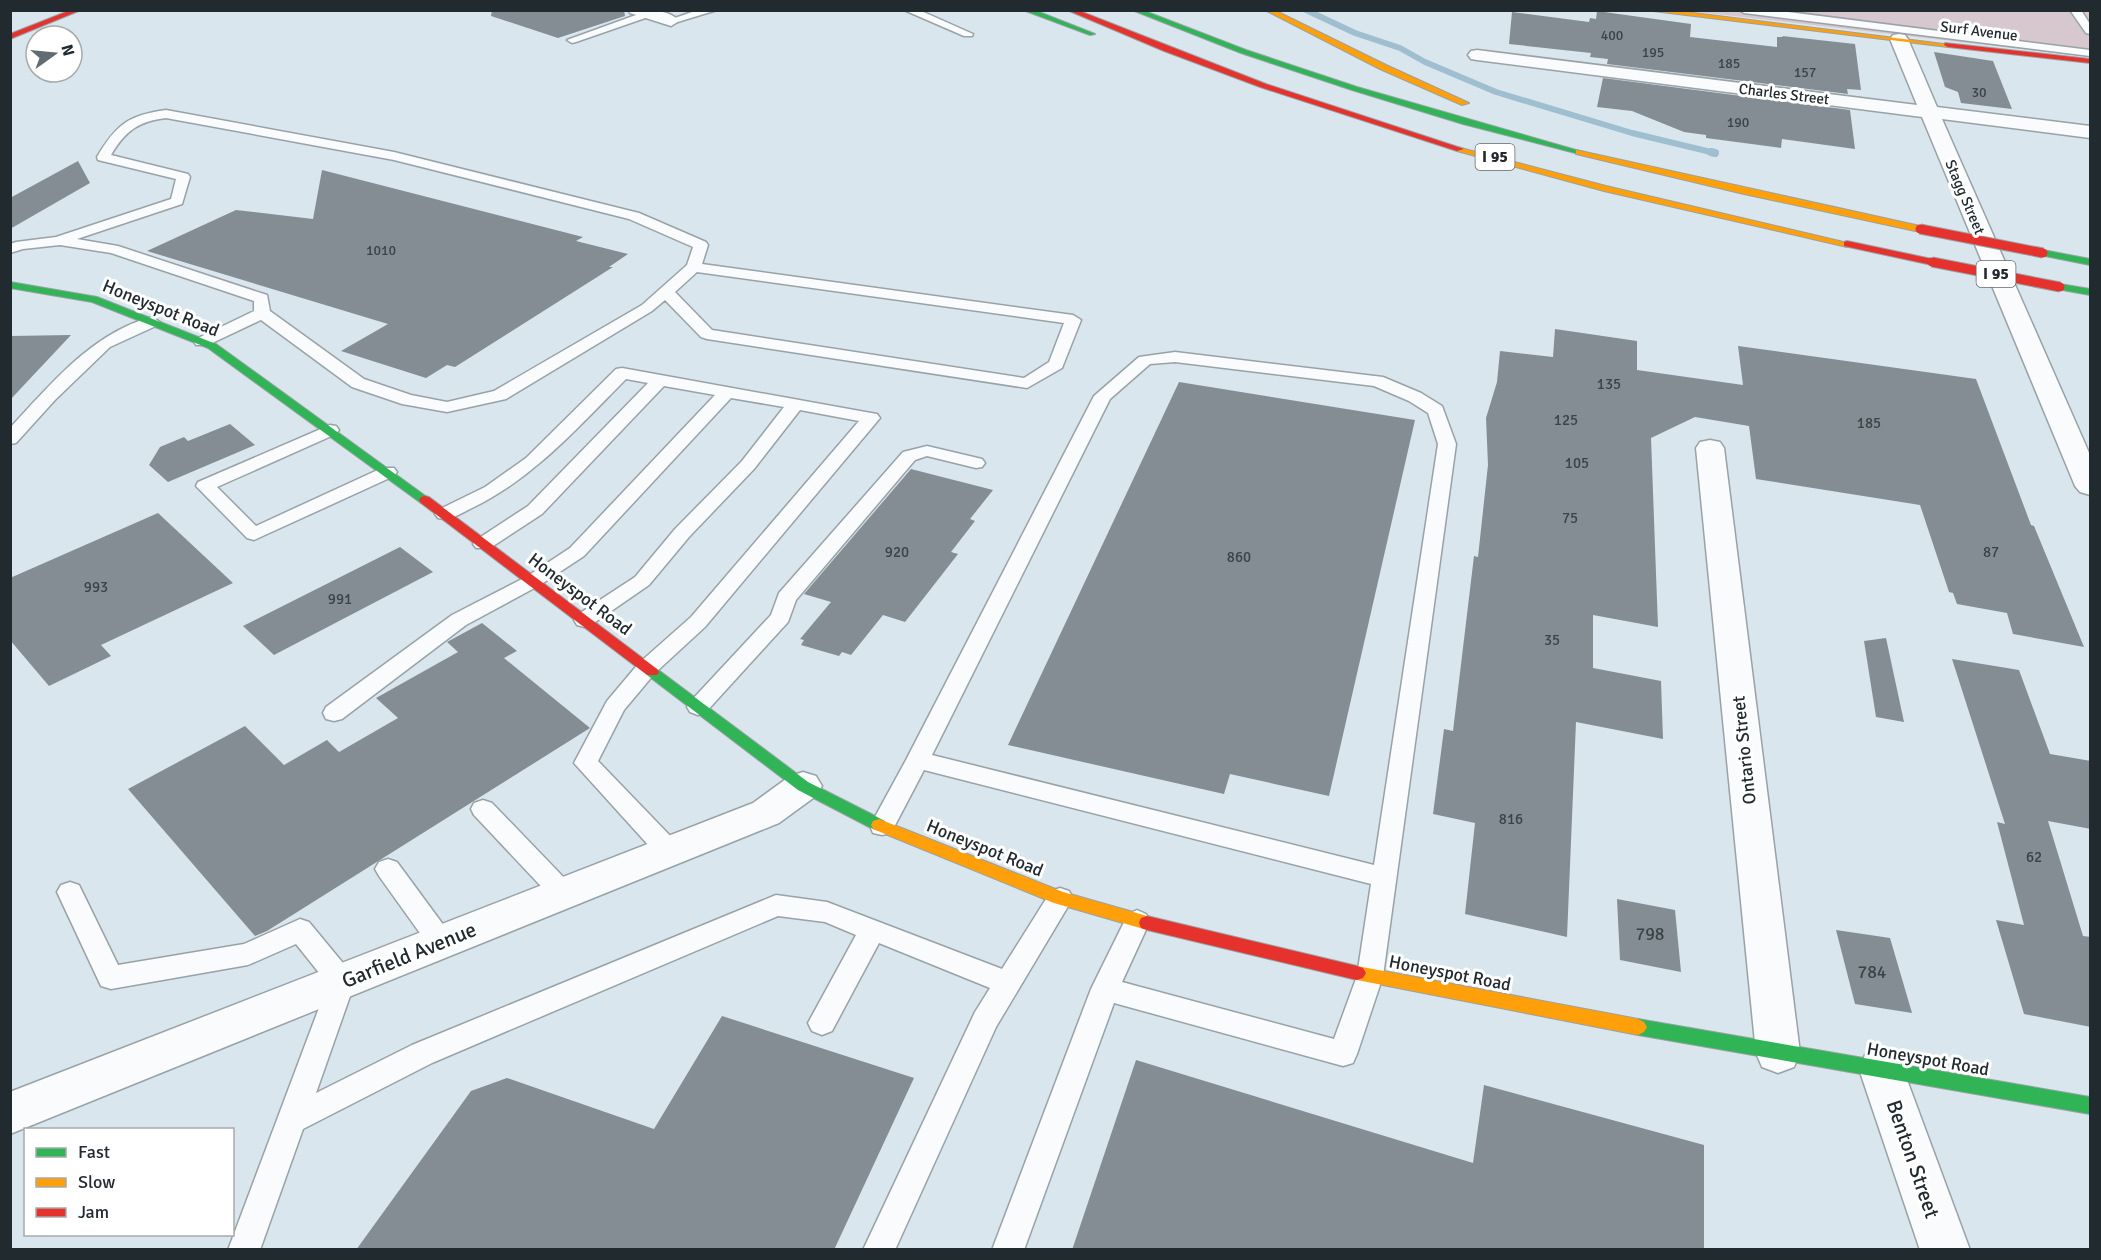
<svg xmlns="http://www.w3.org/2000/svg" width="2101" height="1260" font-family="Signika,sans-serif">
<rect width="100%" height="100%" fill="#d9e6ed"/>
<!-- green -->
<polygon fill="#d6c8ce" points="1690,11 2090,11 2090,57"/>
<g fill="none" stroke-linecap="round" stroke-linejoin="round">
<!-- stream-far1 -->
<polyline stroke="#9fbfd1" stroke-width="6" points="1306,10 1355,33 1400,48 1425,62 1496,92 1632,133 1715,153"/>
<!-- stream -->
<polyline stroke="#9fbfd1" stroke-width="8" points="1711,152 1715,153"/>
</g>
<!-- building -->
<g fill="#848d93">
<polygon points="492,10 624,10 625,16 558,38 491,16"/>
<polygon points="1597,11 1691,24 1690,37 1777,47 1777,37 1783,37 1782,36 1855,44 1861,90 1847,89 1848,94 1607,64 1608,59 1590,57 1591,53 1509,44 1512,12 1589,22 1590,18 1596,19"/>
<polygon points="1934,52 1993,61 2012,109 1961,103 1958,92 1945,87"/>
<polygon points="1603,78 1850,110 1855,149 1782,139 1781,148 1706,138 1706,135 1684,132 1632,111 1597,107"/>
<polygon points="78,161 90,183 10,229 10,198"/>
<polygon points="322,170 583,237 576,241 628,254 609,267 613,267 455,367 447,365 426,378 341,351 388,324 147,251 236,210 313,219"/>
<polygon points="1555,329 1637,341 1637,370 1743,385 1738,346 1976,379 2031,525 2034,526 2084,647 2013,634 2007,613 1957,604 1953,593 1949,592 1920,505 1756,479 1749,426 1695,417 1651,438 1658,627 1593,615 1593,668 1661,681 1663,739 1576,722 1567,937 1465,914 1475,823 1433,814 1444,729 1453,731 1474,556 1478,557 1488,465 1486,418 1497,382 1500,351 1553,357"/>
<polygon points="71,335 10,400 10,336"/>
<polygon points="1179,382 1415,420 1329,796 1230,774 1224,794 1008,745"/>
<polygon points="230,424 255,445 168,482 149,465 160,447 184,437 188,441"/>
<polygon points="911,469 993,490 970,519 975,521 951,552 958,554 905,622 883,615 851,655 842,652 839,656 801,645 804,640 800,639 831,602 804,594"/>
<polygon points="158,513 233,583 101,645 111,656 49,686 10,640 10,578"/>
<polygon points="400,547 433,572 274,655 243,626"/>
<polygon points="482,623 517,651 504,658 590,728 267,931 255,936 128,789 245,726 284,765 327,740 339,752 398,718 376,698 458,652 447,642"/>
<polygon points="1886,638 1904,722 1876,717 1864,641"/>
<polygon points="1952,659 2019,670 2050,754 2091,761 2091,829 2048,821 2083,936 2091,937 2091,1027 2024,1014 1996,920 2024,925 1997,822 2005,824"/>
<polygon points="1617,899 1675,910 1681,972 1620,960"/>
<polygon points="1836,930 1890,938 1912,1013 1855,1004"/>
<polygon points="722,1016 914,1078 834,1250 356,1250 471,1091 507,1078 654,1129"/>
<polygon points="1136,1060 1473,1163 1484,1085 1704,1145 1704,1250 1072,1250"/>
</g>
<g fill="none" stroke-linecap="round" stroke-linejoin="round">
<defs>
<g id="lane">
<polygon points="698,10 717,10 671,24 666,21"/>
<polygon points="904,10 919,10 973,34 972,36 964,36"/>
<polygon points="1739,10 1773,10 2090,50 2090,56 1744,13"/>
<polygon points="2070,10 2081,10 2090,24 2090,34 2086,33"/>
<polygon points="647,11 652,14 651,16 576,42 572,43 567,40"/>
<path d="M166,110L394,152L639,213L706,242L708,245L702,264L1073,315L1081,320L1062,368L1027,388L707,339L701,337L665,300L652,311L506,399L447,412L402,404L352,387L261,320L208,345H196L194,342L196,339L254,311V301L111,253L60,245L23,249L10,253V244L16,242L56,237L171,199L176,179L98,160L97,157C116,125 128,115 166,110ZM166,118L394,160L629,219L693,247L687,265L642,305L494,391L447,402L411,395L364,379L270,311L267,295L118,246L77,239L182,204L190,177L188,174L111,155C125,131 139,121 166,118ZM697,272L1064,323L1049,362L1024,378L712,330L675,292Z"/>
<path d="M152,317L160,322L158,325L110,347L55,400L16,443L10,444V428C50,385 93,332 152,317Z"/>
<path d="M1175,352L1383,377L1421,393L1442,406L1456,444L1383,976L1357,1054L1353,1063L1343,1066L1114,1003L1024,1250H992L1091,989L1128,914L1137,910L1146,914L1150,921L1122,982L1334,1039L1357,976L1371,884L924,770L891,833L882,835L873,833L870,826L906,760L1094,396L1139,357ZM1175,362L1374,386L1409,401L1428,413L1438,444L1374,865L932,755L1110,399L1150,364Z"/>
<path d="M622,368L871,413L877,414L880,418L705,627L655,673L624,710L598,761L678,844L681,851L678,858L669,861L660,858L574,763L607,701L639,663L691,617L859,421L800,410L754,469L689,537L649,585L591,625L584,627L577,625L574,620L577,615L635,577L675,529L742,461L784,407L731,398L584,556L540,585L466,625L342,719L334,721L326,719L323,713L326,707L452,615L526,577L570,548L715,395L664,386L542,514L490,548H476L473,544L476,540L528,506L648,383L626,379C578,427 534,478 472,508C461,513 451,521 438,518L435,514L438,510L485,487L526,458L616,369Z"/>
<polygon points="330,425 336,426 339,430 336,434 217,487 256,526 382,468 394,468 397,472 394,476 254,540 247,538 196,486 198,482"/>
<polygon points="927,446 982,459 985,463 982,467 976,468 927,456 915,460 796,600 788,622 706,712 698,715 690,712 687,707 690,702 771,615 779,593 903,452"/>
<polygon points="483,800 492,803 572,886 576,893 572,900 563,903 554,900 474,815 471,809 474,803"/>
<polygon points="388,859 397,862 450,934 454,942 450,950 441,953 432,950 379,876 375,869 379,862"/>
<polygon points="70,882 79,885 118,965 244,944 300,919 309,922 352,974 355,982 316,1093 412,1045 776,895 827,902 1002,969 1051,891 1060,888 1069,891 1073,898 996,1027 895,1250 863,1250 975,1012 990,988 879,943 832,1031 822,1035 812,1031 808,1023 856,935 825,922 778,916 432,1063 303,1129 260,1250 228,1250 328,984 296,944 248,965 111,989 101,986 57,892 61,885"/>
</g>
<g id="street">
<path d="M628,10C643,10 669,8 679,21L671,26L630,13Z"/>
<polygon points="1899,34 1905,35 1908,39 1937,107 2090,126 2090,138 1942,119 2090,455 2090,495 2080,492 2075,486 1922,117 1477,60 1471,59 1468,55 1471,51 1477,50 1917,105 1890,39 1893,35"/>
<polygon points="1710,440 1720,442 1724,448 1800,1053 1794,1067 1778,1073 1762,1067 1756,1053 1696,448 1700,442"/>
<polygon points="803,772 816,776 822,786 816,796 779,823 10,1134 10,1092 753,803 790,776"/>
<polygon points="1881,1049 1897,1055 1903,1069 1970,1250 1920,1250 1859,1069 1865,1055"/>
</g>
<g id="fast">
<polygon points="1023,10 1034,10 1095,34 1090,35"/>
<polygon points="1132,10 1142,10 1246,50 1357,87 1583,152 1579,154 1463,124 1352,90 1241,53"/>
<polygon points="2043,250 2090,259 2090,265 2040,255 2040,251"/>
<polygon points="10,282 97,297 216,344 431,500 425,504 421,503 208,348 92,302 10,288"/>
<polygon points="2060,284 2090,289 2090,295 2057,289 2055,287"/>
<polygon points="652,667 657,669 808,782 885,821 887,825 885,829 879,831 873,829 798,790 647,675 645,672"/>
<polygon points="1638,1019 2090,1097 2090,1114 1638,1035 1632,1032 1629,1027 1632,1022"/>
</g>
<g id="slow">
<polygon points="1265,10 1274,10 1386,65 1469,103 1462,105 1380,69"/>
<polygon points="1645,10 1670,10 1952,45 1948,47"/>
<polygon points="1457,147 1606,186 1852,244 1847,247 1604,191 1457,151"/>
<polygon points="1576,150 1920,226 1925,229 1920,232 1744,194 1576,154"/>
<polygon points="879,819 1063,892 1147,916 1153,918 1155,923 1153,928 1147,930 1054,903 873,829 871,825 873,821"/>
<polygon points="1357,966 1638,1019 1644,1022 1647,1027 1644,1032 1638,1035 1357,980 1351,978 1348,973 1351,968"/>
</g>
<g id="jam">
<polygon points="71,10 81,10 10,39 10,34"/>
<polygon points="1067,10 1077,10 1266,84 1464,149 1457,151 1260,87 1164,51"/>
<polygon points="1945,43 2090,59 2090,63 1948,47 1944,45"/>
<polygon points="1847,241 1932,259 1937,262 1932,265 1844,246 1844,242"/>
<polygon points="425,496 429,497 657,669 659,672 657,675 647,675 421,503 419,500 421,497"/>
<polygon points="1147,916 1357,966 1363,968 1366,973 1363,978 1357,980 1147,930 1141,928 1139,923 1141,918"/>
</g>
</defs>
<!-- lane casing -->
<use href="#lane" stroke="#98a2a7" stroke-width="3"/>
<!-- street casing -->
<use href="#street" stroke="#98a2a7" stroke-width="3"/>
<!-- fast casing -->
<use href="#fast" stroke="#98a2a7" stroke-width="2"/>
<!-- slow casing -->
<use href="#slow" stroke="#98a2a7" stroke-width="2"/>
<!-- jam casing -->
<use href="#jam" stroke="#98a2a7" stroke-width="2"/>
<!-- lane -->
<use href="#lane" fill="#f9fbfc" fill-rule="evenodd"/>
<!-- street -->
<use href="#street" fill="#f9fbfc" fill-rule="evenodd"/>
<!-- fast -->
<use href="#fast" fill="#30b455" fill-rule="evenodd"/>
<!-- slow -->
<use href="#slow" fill="#ff9f0a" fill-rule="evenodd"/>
<!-- jam -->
<use href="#jam" fill="#e5322d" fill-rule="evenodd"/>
<defs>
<g id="jam-bridge">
<polyline points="1920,229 2043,253"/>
<polyline points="1932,262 2060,287"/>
</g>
</defs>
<!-- jam-bridge casing -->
<use href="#jam-bridge" stroke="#98a2a7" stroke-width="11" stroke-linecap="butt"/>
<!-- jam-bridge -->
<use href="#jam-bridge" stroke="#e5322d" stroke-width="9"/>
</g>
<g text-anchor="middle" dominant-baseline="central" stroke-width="6" stroke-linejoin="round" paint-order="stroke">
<!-- far-number labels -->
<g font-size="14" fill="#3a4348">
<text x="1612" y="35">400</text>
<text x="1653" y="52">195</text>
<text x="1729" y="63">185</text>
<text x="1805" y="72">157</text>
<text x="1979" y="92">30</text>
<text x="1738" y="122">190</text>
<text x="381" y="250">1010</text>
</g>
<!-- far-street labels -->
<g font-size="15" fill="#212a2f" stroke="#fff">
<text transform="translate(1979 31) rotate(7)">Surf Avenue</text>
<text transform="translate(1784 94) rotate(7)">Charles Street</text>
<text transform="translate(1965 197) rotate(67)">Stagg Street</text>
</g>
<!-- number labels -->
<g font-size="15" fill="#3a4348">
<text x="1609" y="384">135</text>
<text x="1566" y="420">125</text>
<text x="1869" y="423">185</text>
<text x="1577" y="463">105</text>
<text x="1570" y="518">75</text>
<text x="897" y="552">920</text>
<text x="1991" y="552">87</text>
<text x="1239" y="557">860</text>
<text x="96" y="587">993</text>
<text x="340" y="599">991</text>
<text x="1552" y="640">35</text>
<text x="1511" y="819">816</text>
<text x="2034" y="857">62</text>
</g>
<!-- shield labels -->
<g fill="#fff" stroke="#646a6d" stroke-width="1.5">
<rect x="1475.5" y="144" width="39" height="26" rx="4.5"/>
<rect x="1976.5" y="261" width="39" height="26" rx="4.5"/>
</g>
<g font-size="16" font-weight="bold" fill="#212a2f">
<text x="1495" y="157">I 95</text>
<text x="1996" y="274">I 95</text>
</g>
<!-- street labels -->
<g font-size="18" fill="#212a2f" stroke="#fff">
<text transform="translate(161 308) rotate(22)">Honeyspot Road</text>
<text transform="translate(580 594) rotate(37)">Honeyspot Road</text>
<text transform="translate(1744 750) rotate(-96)">Ontario Street</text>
<text transform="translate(985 848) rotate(22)">Honeyspot Road</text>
<text transform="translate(1450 973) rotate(11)">Honeyspot Road</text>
<text transform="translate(1928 1059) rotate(10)">Honeyspot Road</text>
</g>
<!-- near-number labels -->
<g font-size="18" fill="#3a4348">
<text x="1650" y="934">798</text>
<text x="1872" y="972">784</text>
</g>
<!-- near-street labels -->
<g font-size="21" fill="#212a2f" stroke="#fff">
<text transform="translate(409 955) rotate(-22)">Garfield Avenue</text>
<text transform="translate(1913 1159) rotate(71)">Benton Street</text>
</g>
</g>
<!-- border -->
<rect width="2101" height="1260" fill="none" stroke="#212a2f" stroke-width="24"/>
<!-- legend -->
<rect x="24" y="1128" width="210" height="108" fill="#ffffff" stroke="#a6aaac" stroke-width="1.5"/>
<rect x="36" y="1148" width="30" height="9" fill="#30b455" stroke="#a6aaac" stroke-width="1.5"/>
<text x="78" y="1158" font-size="18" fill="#212a2f">Fast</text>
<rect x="36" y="1178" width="30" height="9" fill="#ff9f0a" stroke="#a6aaac" stroke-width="1.5"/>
<text x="78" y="1188" font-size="18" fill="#212a2f">Slow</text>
<rect x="36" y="1208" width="30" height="9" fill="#e5322d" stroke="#a6aaac" stroke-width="1.5"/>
<text x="78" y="1218" font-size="18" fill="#212a2f">Jam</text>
<!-- north arrow -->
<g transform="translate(54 54) rotate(75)"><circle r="28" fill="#ffffff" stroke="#a6aaac" stroke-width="1.5"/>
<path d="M0-4.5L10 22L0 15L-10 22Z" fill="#616c72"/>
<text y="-9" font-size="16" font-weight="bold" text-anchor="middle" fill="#212a2f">N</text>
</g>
</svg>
